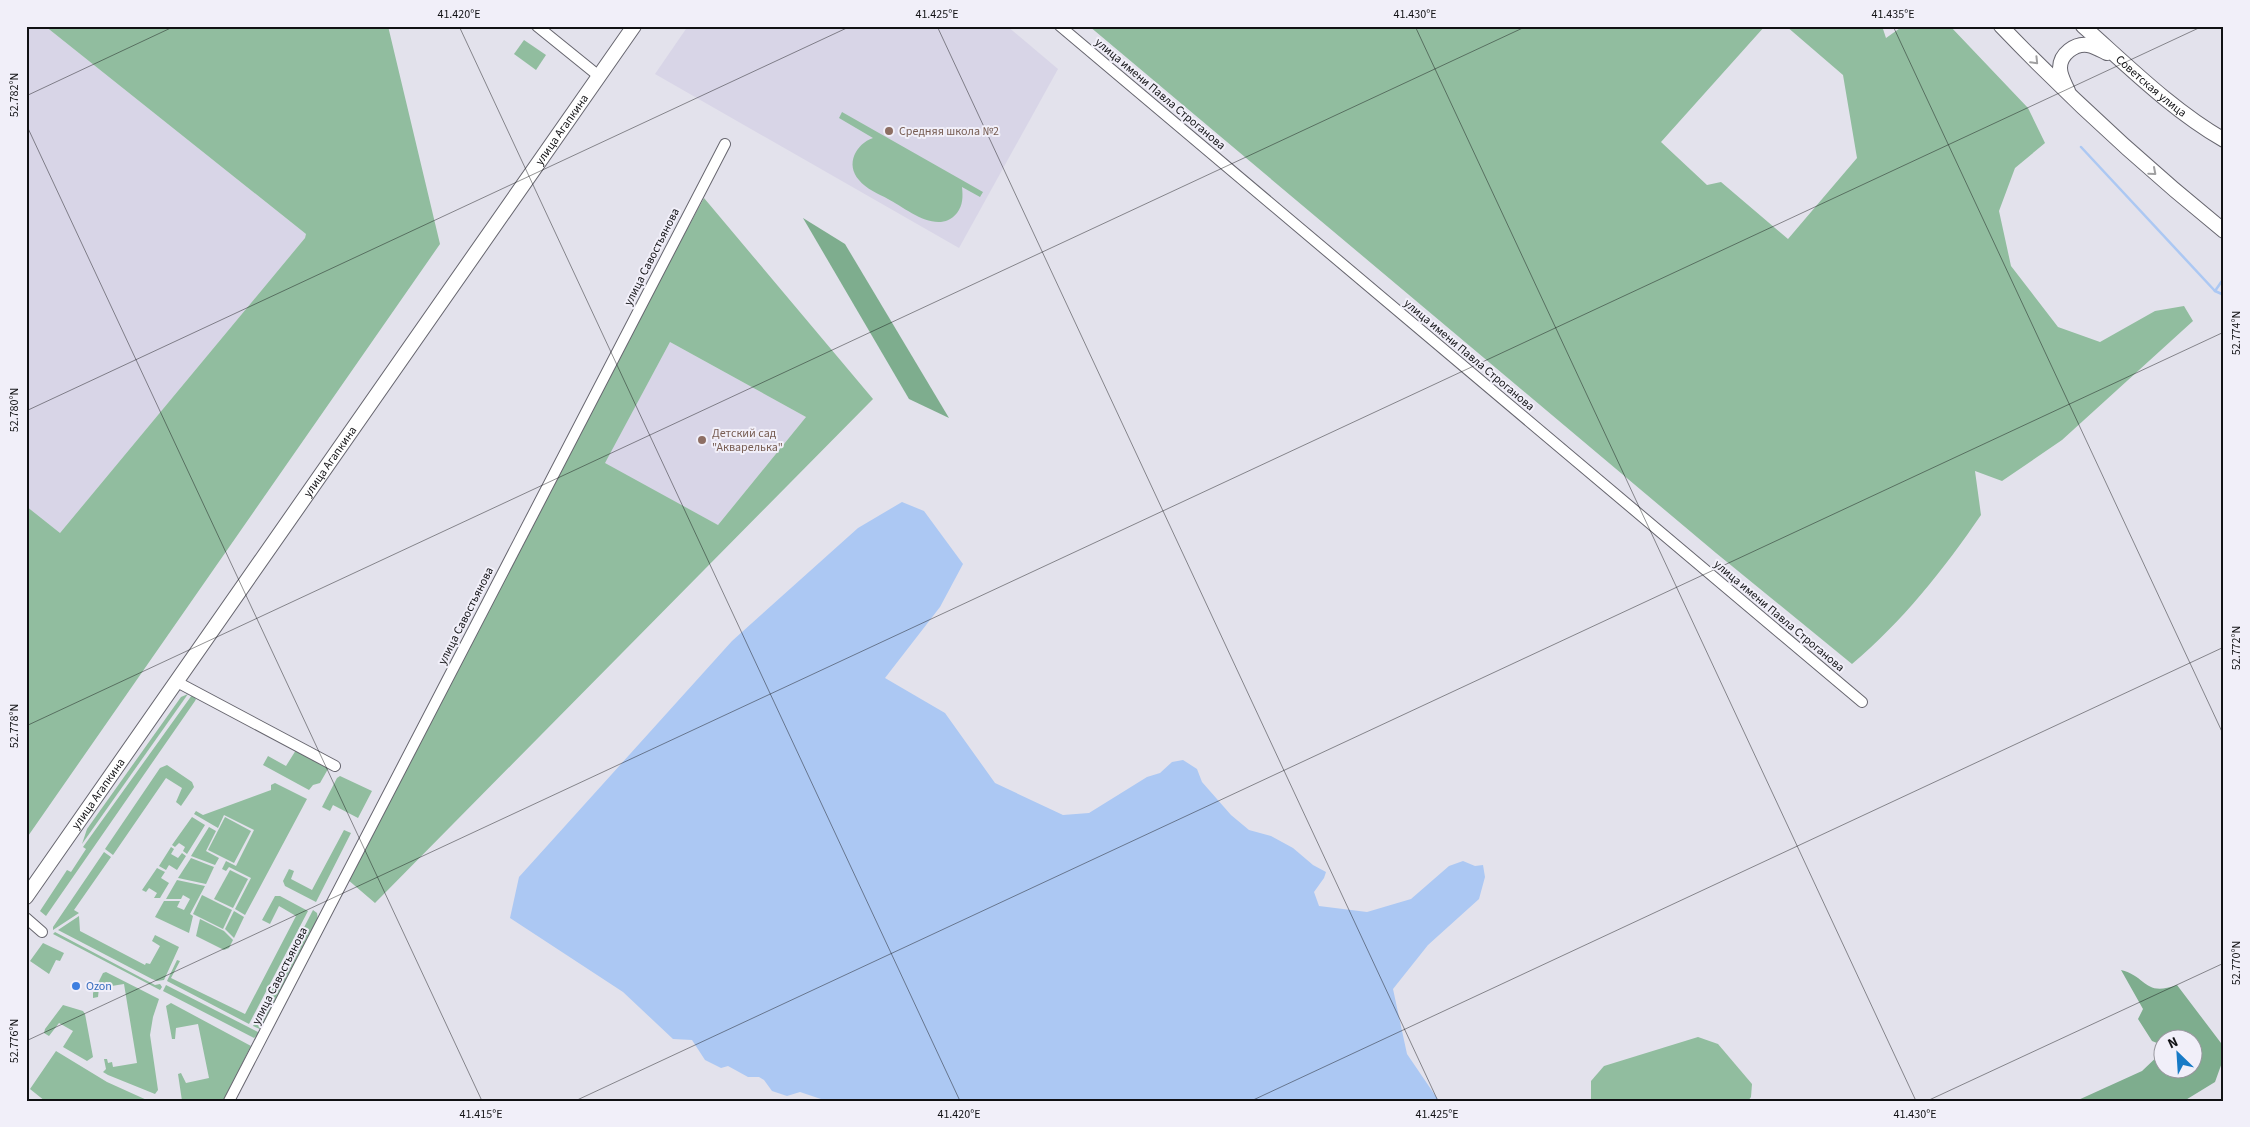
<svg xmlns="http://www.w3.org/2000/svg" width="2250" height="1127" font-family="'Source Sans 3',sans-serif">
<rect width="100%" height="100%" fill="#e3e2ec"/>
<!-- built -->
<g fill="#d8d5e7">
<polygon points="26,26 45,26 306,234 305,238 60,533 26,506"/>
<polygon points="688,26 1007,26 1058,69 959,248 655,74"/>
<polygon points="670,342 806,417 718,525 604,464"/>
</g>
<!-- green -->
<g fill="#91bd9f" fill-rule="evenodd">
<polygon points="45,26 388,26 440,244 26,839 26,506 60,533 305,238 306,234"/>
<path d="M1089,26H1765L1661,142L1707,185L1721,182L1788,239L1857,158L1843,75L1786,26H1882L1886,38L1903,26H1950L2028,108L2045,143L2015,168L1999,211L2011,266L2058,327L2100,342L2155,311L2184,306L2193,321L2062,440L2002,481L1975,471L1981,515C1944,569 1902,622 1852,664L1716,553Z"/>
<polygon points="524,40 546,55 536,70 514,54"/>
<path d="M842,112L983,192L980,197L962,187C963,197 963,205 957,213C938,236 907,209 888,199C879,194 866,189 859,180C845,164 856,144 873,138L839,118Z"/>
<path d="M704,198L873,399L375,903L347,879L648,301ZM670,342L806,417L718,525L605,463Z"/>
<polygon points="188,694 82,844 87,829 181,697"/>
<polygon points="192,695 196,699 195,701 46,916 40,911 67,870 71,872 86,849 83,847"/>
<polygon points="296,750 327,766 328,769 320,783 313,785 309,790 263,765 268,756 286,766"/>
<polygon points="167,765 192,782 194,787 181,806 176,802 182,788 166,778 113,855 105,849 160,768"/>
<polygon points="340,776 372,791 358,818 333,805 330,811 322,807 337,778"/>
<polygon points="275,783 307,799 245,915 235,909 251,878 229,867 226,871 222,869 226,861 236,866 254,830 224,815 218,828 194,814 196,811 203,815 271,790 271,785"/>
<polygon points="192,817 205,825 187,854 183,851 185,847 179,843 175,847 172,845"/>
<polygon points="225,817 251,831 234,863 208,850"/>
<polygon points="209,827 216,831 206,851 219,858 215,865 191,856"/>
<polygon points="344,830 351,833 316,902 285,886 283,881 289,869 294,871 291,879 312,890"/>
<polygon points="171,847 174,849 171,854 178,858 182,853 186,856 177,870 169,865 166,870 159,866"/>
<polygon points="104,852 111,857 74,910 79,913 53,930 53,927"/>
<polygon points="191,858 214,867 206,884 178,878"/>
<polygon points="157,868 165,872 161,878 169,883 160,898 154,898 157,893 149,888 146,892 142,890"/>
<polygon points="230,870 248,879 233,908 214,899"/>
<polygon points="177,880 205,886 190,914 193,916 189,933 155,917 164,901 180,901 177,907 184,910 190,899 183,895 181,899 166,899"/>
<polygon points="202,895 232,910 223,929 193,914"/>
<polygon points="275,896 280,896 308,911 249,1024 167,981 177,960 180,961 171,978 245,1014 296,916 279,906 270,924 262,920"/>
<polygon points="313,910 317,913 318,920 262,1030 253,1026"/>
<polygon points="234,911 244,917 234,938 225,929"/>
<polygon points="79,916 80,931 145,965 146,963 150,964 160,946 152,941 155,935 179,947 164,980 157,981 152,979 58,930"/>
<polygon points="200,919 224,931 233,940 229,948 224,950 196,936"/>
<polygon points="55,932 155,985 160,984 162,987 160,990 53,934"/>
<polygon points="43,943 64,953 60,961 56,960 49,974 30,961"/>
<polygon points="106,972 159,999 153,1017 150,1035 158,1090 155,1094 108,1075 103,1072 106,1069 104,1059 107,1059 108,1063 112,1062 113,1067 137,1063 124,984 99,988 98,997 93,998 93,993 103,973"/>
<polygon points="166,985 260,1033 254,1038 163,991"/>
<polygon points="171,1003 251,1046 223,1101 182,1101 178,1074 181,1073 186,1083 209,1078 198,1024 176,1028 175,1039 172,1039 166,1006"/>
<polygon points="63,1005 83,1011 85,1014 93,1057 87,1061 63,1047 73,1031 59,1023 49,1036 44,1033 45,1029"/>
<polygon points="1698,1037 1718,1044 1752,1084 1751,1097 1748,1101 1591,1101 1591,1081 1604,1066"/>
<polygon points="56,1051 107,1082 149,1101 45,1101 30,1089"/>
</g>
<!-- forest -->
<g fill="#7ead8e">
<polygon points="803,218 845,244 949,418 909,399"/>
<path d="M2121,970C2148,977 2144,997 2177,985L2224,1047V1057L2215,1082L2184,1101H2076L2142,1071L2162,1052V1070H2192V1040H2162V1045L2152,1041L2138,1019L2143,1009Z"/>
</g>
<!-- water -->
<polygon fill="#acc8f3" points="902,502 924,511 963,564 940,607 885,678 945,713 995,783 1063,815 1089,813 1147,777 1160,773 1172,762 1183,760 1197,769 1202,782 1231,815 1249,830 1271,836 1293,848 1313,865 1326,872 1324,878 1314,892 1319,906 1367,912 1411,899 1449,866 1463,861 1475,866 1483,865 1485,877 1479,899 1428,945 1393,989 1407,1054 1439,1101 827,1101 800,1092 787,1096 772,1091 764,1080 759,1077 748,1077 728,1066 721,1068 705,1060 692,1040 673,1039 623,992 510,918 519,877 732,641 858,528"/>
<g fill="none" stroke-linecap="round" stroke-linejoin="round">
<!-- stream -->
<g stroke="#acc8f3" stroke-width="2.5">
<polyline points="2081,147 2215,291 2224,278"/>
<polyline points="2215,291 2224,295"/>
</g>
<defs>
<g id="minor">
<polyline points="537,26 600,77"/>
<polyline points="1060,26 1862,702"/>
<polyline points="177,682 335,766"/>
<polyline points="26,918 42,932"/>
<polyline points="229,1101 725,144"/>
</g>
<g id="secondary">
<path d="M2001,26C2071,99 2145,167 2224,231"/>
<path id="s1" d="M2083,26C2128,66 2172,110 2224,140"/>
<path d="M2068,91C2065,84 2060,76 2060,68C2060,54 2075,43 2088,45C2094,46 2101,50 2107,53"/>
<path id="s2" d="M26,897L634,26"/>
</g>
</defs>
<!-- minor casing -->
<use href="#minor" stroke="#67666f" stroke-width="12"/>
<!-- secondary casing -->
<use href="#secondary" stroke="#67666f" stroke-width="16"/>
<!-- minor -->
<use href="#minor" stroke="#fff" stroke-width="10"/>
<!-- secondary -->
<use href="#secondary" stroke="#fff" stroke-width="14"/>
</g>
<!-- one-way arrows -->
<defs><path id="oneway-chevron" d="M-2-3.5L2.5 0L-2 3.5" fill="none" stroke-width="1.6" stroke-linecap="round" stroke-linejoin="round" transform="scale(1.25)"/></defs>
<g stroke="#a0a0a1">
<use href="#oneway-chevron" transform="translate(2035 61) rotate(46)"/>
<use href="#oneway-chevron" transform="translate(2153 172) rotate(41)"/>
</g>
<!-- ticks -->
<path fill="none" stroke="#111114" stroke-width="1" stroke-opacity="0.45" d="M459,26L960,1101M937,26L1438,1101M1415,26L1916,1101M1893,26L2224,736M26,96L175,26M26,124L482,1101M26,411L851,26M26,726L1527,26M26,1041L2203,26M575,1101L2224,332M1251,1101L2224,647M1927,1101L2224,963"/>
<!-- markers -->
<g fill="#8d6e63" stroke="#f1eff9" stroke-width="2">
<circle cx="889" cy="131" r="5"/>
<circle cx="702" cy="440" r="5"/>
</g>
<circle fill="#3f7fe0" stroke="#f1eff9" stroke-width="2" cx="76" cy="986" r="5"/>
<g text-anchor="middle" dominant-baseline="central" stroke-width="4" stroke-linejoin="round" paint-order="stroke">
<!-- street labels -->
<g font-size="12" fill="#111114" stroke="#f1eff9">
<text stroke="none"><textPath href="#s1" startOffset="91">Советская улица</textPath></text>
<text transform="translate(1160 94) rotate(40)">улица имени Павла Строганова</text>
<text stroke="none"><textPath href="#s2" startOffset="936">улица Агапкина</textPath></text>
<text transform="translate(652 257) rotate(-63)">улица Савостьянова</text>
<text transform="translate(1469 355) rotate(40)">улица имени Павла Строганова</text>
<text stroke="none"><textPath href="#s2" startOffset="531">улица Агапкина</textPath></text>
<text transform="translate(466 616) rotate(-63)">улица Савостьянова</text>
<text transform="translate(1779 616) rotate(40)">улица имени Павла Строганова</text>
<text stroke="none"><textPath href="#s2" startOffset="126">улица Агапкина</textPath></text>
<text transform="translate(280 976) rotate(-63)">улица Савостьянова</text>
</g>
<!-- education labels -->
<g font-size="12" fill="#785e54" stroke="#f1eff9" text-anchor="start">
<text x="899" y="131">Средняя школа №2</text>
<text x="712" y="433">Детский сад<tspan x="712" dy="14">"Акварелька"</tspan></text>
</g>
<!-- shop labels -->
<g font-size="12" fill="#366cbe" stroke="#f1eff9" text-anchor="start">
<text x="86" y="986">Ozon</text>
</g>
</g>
<!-- border -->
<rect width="2250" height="1127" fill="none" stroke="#f1eff9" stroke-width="55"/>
<!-- north arrow -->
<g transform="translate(2178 1054) rotate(335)"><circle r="24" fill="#f1eff9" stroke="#97969d"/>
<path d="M0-4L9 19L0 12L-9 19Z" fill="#177ac6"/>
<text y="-8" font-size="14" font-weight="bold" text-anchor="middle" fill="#111114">N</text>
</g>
<rect x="28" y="28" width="2194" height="1072" fill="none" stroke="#111114" stroke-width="2"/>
<g font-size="12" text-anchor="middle" fill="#111114">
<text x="459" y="18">41.420°E</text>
<text x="937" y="18">41.425°E</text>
<text x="1415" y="18">41.430°E</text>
<text x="1893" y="18">41.435°E</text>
<text transform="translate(14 95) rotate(-90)" y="4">52.782°N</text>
<text transform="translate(2236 333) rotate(-90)" y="4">52.774°N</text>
<text transform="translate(14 410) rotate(-90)" y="4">52.780°N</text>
<text transform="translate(2236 648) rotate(-90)" y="4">52.772°N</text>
<text transform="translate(14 726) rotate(-90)" y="4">52.778°N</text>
<text transform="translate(2236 963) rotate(-90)" y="4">52.770°N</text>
<text transform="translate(14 1041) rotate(-90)" y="4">52.776°N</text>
<text x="481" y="1118">41.415°E</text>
<text x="959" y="1118">41.420°E</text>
<text x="1437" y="1118">41.425°E</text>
<text x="1915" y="1118">41.430°E</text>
</g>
</svg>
